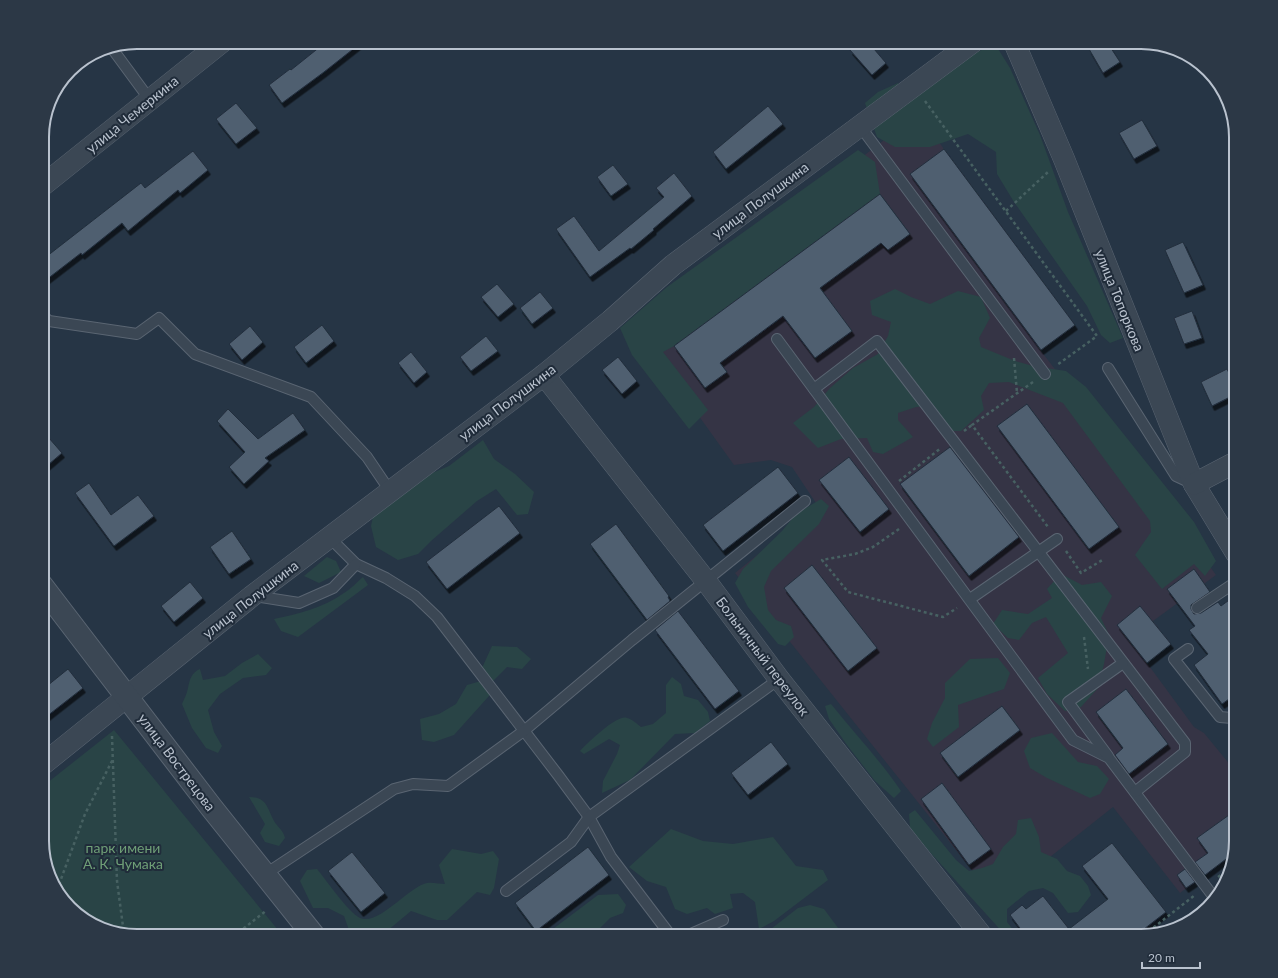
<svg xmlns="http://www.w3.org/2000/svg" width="1278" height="978" font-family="Lato,sans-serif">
<defs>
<filter id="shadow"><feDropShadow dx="2.5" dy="4.5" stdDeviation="0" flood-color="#0009"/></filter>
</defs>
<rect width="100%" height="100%" fill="#263545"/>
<!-- medical -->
<polygon fill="#353445" points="918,114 1075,325 1041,351 1157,502 1162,499 1216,575 1153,621 1171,644 1147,663 1194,727 1204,733 1236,772 1236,841 1234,853 1180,893 1113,807 996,900 735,573 818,506 792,467 771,460 734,465 637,330"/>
<!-- green -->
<g fill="#294446">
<polygon points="995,44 1010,68 1040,135 1068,212 1123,338 1110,343 1101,335 1087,306 1014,202 997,174 996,152 968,134 930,147 895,147 877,137 865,103 878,92 898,83 908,102 966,57"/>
<polygon points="858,150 875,162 880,194 674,346 663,352 708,410 689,429 632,355 620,328 667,287"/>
<polygon points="895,289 911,297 930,304 958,291 981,297 990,318 979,338 981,347 1015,361 1033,366 1066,371 1086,387 1194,522 1216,561 1205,576 1194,564 1162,589 1135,555 1151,532 1150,521 1063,403 1009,382 989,383 981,396 984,410 961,431 951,431 933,405 916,407 898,413 898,420 913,437 883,454 873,452 867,438 841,439 818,448 793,423 814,407 830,388 853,368 878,354 888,336 891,322 872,315 870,301"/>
<polygon points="483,440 494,459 515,474 534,492 528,514 517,515 496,489 477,501 431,541 418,554 398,560 376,547 371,526 374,512 425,476 449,466"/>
<polygon points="821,499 829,506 819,524 771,571 764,587 768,610 776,620 791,626 794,637 785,646 778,644 748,607 735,583 743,569 782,531 796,514"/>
<polygon points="327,557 336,561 341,572 319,583 304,576"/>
<polygon points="1065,576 1082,585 1101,582 1112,596 1101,618 1109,635 1104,664 1098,688 1081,707 1065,711 1047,694 1038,678 1068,653 1046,617 1032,623 1019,640 1008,638 993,624 1002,610 1028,614 1052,598 1047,589 1055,580"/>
<path d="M363,577L368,585L298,637L281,631L274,619C298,614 323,608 344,593C351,589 357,582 363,577Z"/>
<polygon points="492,646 517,647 531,659 522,669 507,667 492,682 489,696 454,735 434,742 422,740 420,719 439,714 456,704 467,685 481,681 482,668"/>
<path d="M258,654L272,668L266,675L243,678L220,694L208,710L214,732L222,746L218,753L206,748L192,728L182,704C184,699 187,694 188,688C190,679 191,673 200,669L203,680L225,676L242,663Z"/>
<polygon points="998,658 1010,673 1004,689 958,705 959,727 933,747 927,739 932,723 945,698 945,683 970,659"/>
<path d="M672,677L681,684L684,696L698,700L708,712L710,721L695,733L675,734L630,780L602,793L603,781L617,754L620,745L609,739L584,754L580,751C588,743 617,714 627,718C632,719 637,724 641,727L653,724L666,713V685Z"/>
<path d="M831,704C854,733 880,760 901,791L894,798L875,781L847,745L829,719L825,706Z"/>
<polygon points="114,730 283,936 137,936 106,931 79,916 52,883 42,847 42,787"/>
<polygon points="1052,733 1078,762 1097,766 1109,779 1100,794 1090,798 1047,778 1030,768 1024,751 1031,738"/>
<path d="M249,797C269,797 267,811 276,824C280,829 283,831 285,838L279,846L265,842L260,833L265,824Z"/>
<polygon points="915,810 956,860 969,871 982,868 993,864 1003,847 1016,834 1018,820 1031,818 1039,837 1041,852 1057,859 1067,871 1080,876 1088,886 1091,895 1078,912 1068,913 1053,893 1043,888 1029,891 1007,909 1007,922 1018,936 1006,936 928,850 910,828 909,814"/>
<polygon points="671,829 703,841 733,844 773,837 796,866 823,870 828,880 774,921 759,929 755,902 743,893 730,894 733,908 715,914 707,908 687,914 675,909 666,887 647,881 629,867"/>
<path d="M452,849L481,854L493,851L499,859L494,888L490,895L477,892L447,920H437L411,911L381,936H349V930L344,916L328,908H313L300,881L307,870L317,869C327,881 348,912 360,918C379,926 408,887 427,883C432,882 440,884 445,884L439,865Z"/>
<polygon points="618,894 626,905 623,913 610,918 595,933 597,936 530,936 537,932 549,932 598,895"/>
<polygon points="810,905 824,909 844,936 762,936 798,908"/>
</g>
<!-- building -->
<g fill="#4f5e70" stroke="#222e3c" filter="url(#shadow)">
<polygon points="326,42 362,42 324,72 282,103 269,85 290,69 291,70"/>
<polygon points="859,42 868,42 886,63 872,75 850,50"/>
<polygon points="1101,42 1107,42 1120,62 1103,73 1089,49"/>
<polygon points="236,103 257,128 236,144 216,119"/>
<polygon points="768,106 783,124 726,169 713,152"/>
<polygon points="1142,120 1157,146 1134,159 1119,133"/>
<polygon points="944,149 1075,325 1041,350 910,174"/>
<polygon points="193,151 208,170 180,193 178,190 128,231 122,223 82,255 81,253 42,283 42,260 141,183 145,188"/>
<polygon points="613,165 628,184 611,196 597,177"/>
<polygon points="674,173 692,196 653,229 654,230 631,249 630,248 590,277 556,229 574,216 599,251 664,197 656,188"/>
<polygon points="880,194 910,234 888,250 881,243 820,288 852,331 815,358 783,316 720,363 727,372 705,388 674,346"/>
<polygon points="1183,242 1203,285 1184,293 1165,250"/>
<polygon points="497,284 514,304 498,317 481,297"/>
<polygon points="540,292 553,308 532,324 520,308"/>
<polygon points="1192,311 1202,338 1184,344 1174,318"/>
<polygon points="322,325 334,341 306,363 294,347"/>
<polygon points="250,326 263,342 242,360 229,344"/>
<polygon points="486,336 498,351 471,371 460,357"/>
<polygon points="411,352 427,372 414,383 398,363"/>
<polygon points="618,357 637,381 622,394 602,370"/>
<polygon points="1227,369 1236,387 1236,394 1212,406 1201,382"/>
<polygon points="1027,404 1119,527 1089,549 997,426"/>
<polygon points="228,409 258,439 293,413 305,430 265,458 269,461 244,484 229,467 245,452 217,421"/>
<polygon points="42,430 62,453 42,470"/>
<polygon points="950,447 1019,537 969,576 900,484"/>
<polygon points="849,457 889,509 860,532 819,480"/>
<polygon points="778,467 798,493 723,551 703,525"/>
<polygon points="89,483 111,515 138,495 154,516 114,546 75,493"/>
<polygon points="499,506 520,533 447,589 426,562"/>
<polygon points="616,524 669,596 668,597 670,601 647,620 590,544"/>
<polygon points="232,531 251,559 229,574 210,547"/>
<polygon points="812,565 877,648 848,671 784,588"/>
<polygon points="1194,569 1210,592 1191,605 1191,609 1194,614 1201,613 1218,602 1221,606 1236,595 1236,694 1222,704 1194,665 1208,654 1189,630 1195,626 1167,589"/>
<polygon points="190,582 203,598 174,622 161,606"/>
<polygon points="1140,606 1171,644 1147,663 1117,625"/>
<polygon points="678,611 739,691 715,709 655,630"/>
<polygon points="68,669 83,688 42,720 42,690"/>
<polygon points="1126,689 1168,744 1129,774 1115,755 1123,748 1096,712"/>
<polygon points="1002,706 1020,730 958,777 940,753"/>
<polygon points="771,742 788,764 748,795 731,773"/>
<polygon points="942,783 991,849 969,865 921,799"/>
<polygon points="1236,810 1236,841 1234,853 1205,875 1195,862 1208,853 1197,838"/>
<polygon points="1112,843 1166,912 1135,936 1026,936 1010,915 1022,905 1026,909 1043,896 1069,929 1108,899 1082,866"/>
<polygon points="588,847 609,875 536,931 515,903"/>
<polygon points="352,852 385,893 361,912 328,871"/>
<polygon points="1185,869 1195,882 1186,888 1177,875"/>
</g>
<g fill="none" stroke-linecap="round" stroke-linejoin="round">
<defs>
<g id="service">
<polyline points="111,47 150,100"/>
<polyline points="860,126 1045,374"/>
<polyline points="42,315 49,321 137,334 159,318 195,354 311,397 367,457 390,491"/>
<polyline points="777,339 1073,740 1109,758 1216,900"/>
<polyline points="1108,368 1176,476 1191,483"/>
<polyline points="814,389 877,341 1185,743 1185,752 1135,792"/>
<polyline points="329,537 356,564 386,578 415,596 437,617 558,775 589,817 611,857 671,936"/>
<polyline points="254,596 299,603 333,588 356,564"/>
<polyline points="970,599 1057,539"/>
<polyline points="1197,608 1236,582"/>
<polyline points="1188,649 1174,659 1220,717 1232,718 1236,714"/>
<polyline points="1108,756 1068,702 1123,663"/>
<polyline points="264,875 394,789 413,784 448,786 525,730 632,640 805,501"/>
<polyline points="506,891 571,842 589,817 779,679"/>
<polyline points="686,936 723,920"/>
</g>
<g id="minor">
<polyline points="1014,42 1064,159 1194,484 1236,553"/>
<polyline points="42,186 222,42"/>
<polyline points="544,375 706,581 779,679 982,936"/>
<polyline points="1194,484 1236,462"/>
<polyline points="42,765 252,596 544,375 610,321 673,265 973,42"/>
</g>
<polyline id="tertiary" points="42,586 211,807 314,936"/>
</defs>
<!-- service casing -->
<use href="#service" stroke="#5a6572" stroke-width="12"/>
<!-- minor casing -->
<use href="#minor" stroke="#5a6572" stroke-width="22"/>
<!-- tertiary casing -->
<use href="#tertiary" stroke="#5a6572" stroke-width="24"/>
<!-- path -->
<g stroke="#476162" stroke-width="2.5" stroke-dasharray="3 3" stroke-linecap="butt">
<polyline points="925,101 1097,336 1057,365"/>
<polyline points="1006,211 1048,172"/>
<polyline points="1014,358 1017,393"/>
<polyline points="1033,382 972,425 1048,527"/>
<polyline points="964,431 972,425"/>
<polyline points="899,481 941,448"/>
<polyline points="899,529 873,547 855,554 822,560 848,592 943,617 957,608"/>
<polyline points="1066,551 1081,573 1104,559"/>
<polyline points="1084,637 1088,669"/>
<polyline points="112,736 117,881 124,934"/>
<polyline points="1218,877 1232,867"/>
<polyline points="57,890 85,814 113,759"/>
<polyline points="1144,935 1195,895"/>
<polyline points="234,936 267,910"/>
</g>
<!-- service -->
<use href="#service" stroke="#3b4754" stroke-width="10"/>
<!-- minor -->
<use href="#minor" stroke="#3b4754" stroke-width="21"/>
<!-- tertiary -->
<use href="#tertiary" stroke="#3b4754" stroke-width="22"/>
</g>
<g text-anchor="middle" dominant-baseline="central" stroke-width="4" stroke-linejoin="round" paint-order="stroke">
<!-- street labels -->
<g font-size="14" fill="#b9c2ce" stroke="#202c3a">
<text transform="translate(132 114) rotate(-39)">улица Чемеркина</text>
<text transform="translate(760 200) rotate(-37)">улица Полушкина</text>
<text transform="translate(1120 300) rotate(68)">улица Топоркова</text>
<text transform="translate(507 402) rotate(-37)">улица Полушкина</text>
<text transform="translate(250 599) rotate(-38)">улица Полушкина</text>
<text transform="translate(763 656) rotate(53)">Больничный переулок</text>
<text transform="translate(177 762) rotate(53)">улица Вострецова</text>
</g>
<!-- park labels -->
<g font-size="14" fill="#6f9f77" stroke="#202c3a">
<text x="123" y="847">парк имени<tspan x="123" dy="16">А. К. Чумака</tspan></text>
</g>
</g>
<!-- crop -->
<path d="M0 0H1278V978H0ZM137 49H1141A88 88 0 0 1 1229 137V841A88 88 0 0 1 1141 929H137A88 88 0 0 1 49 841V137A88 88 0 0 1 137 49Z" fill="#2c3846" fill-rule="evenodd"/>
<path fill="none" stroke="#b9c2ce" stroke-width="2" d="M137 49H1141A88 88 0 0 1 1229 137V841A88 88 0 0 1 1141 929H137A88 88 0 0 1 49 841V137A88 88 0 0 1 137 49Z"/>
<!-- scale -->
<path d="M1142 962v6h58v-6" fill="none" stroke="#b9c2ce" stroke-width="2"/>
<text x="1148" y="962" font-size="12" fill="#b9c2ce" stroke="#202c3a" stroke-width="3" paint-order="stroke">20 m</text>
</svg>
